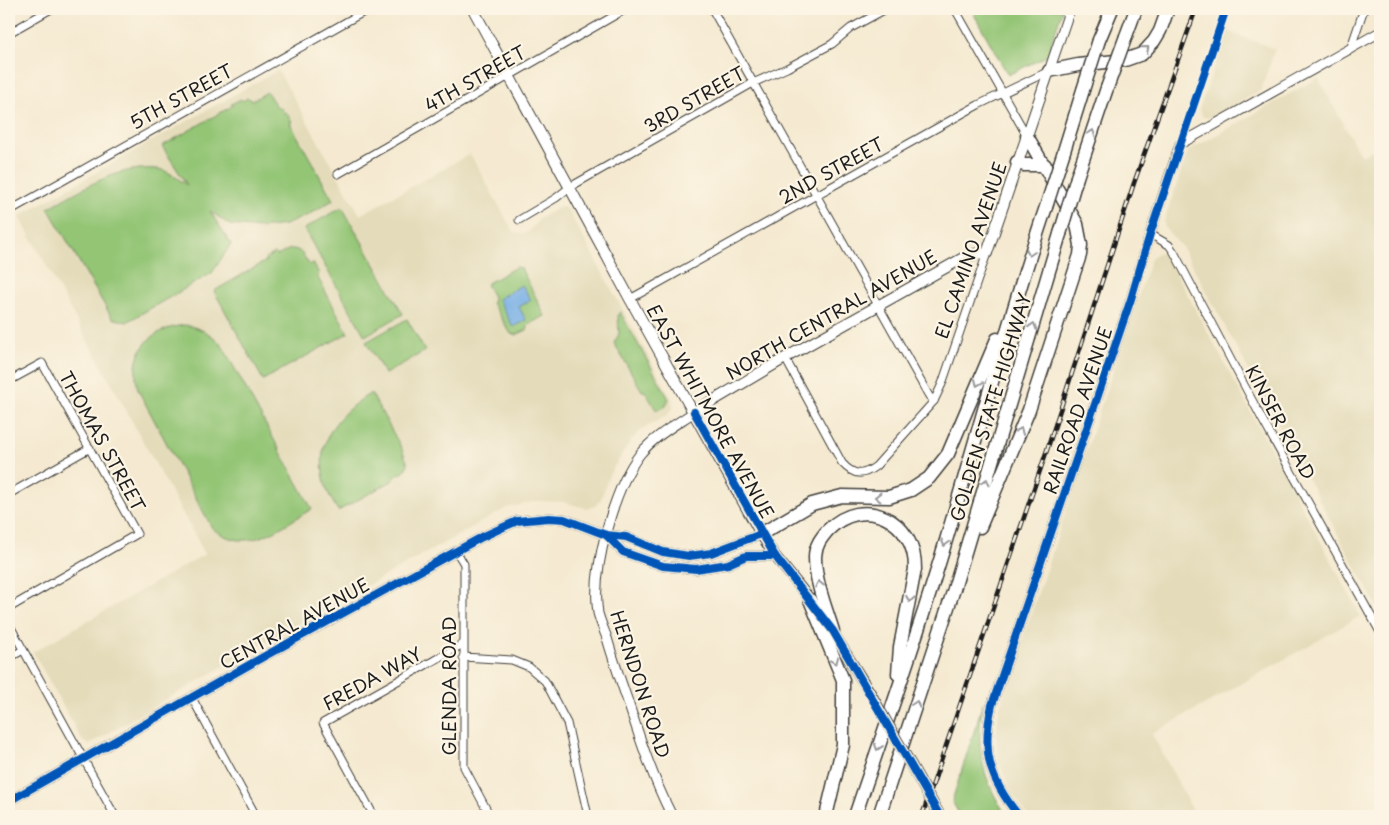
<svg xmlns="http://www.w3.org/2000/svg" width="1389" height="825" font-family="'Playpen Sans',sans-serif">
<rect width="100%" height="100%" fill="#fcf5e5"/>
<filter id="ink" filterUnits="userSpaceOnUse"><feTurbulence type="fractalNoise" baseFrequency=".02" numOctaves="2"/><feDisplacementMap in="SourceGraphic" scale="10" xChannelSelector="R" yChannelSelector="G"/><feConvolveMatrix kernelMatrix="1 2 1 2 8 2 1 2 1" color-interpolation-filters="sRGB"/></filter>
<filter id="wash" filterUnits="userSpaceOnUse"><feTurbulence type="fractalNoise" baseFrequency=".0096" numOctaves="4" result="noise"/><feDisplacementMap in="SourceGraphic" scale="20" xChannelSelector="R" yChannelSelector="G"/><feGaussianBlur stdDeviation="1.12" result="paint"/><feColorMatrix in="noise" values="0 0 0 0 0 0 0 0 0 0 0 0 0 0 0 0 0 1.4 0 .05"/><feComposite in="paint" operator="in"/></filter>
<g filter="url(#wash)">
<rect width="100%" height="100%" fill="#f5ead1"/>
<!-- built -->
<g fill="#e4dbba">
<polygon points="1227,31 1275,49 1261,90 1214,118 1204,117 1199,110"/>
<polygon points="278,70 360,215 470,154 512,229 516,233 524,234 530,231 539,219 559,207 564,207 568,210 672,399 673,408 666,416 641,430 631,440 609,475 601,499 595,506 586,508 563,502 537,501 507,508 257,647 90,744 83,742 33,652 205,554 19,216"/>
<polygon points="1318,78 1361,156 1380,146 1380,612 1182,247 1165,228 1164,221 1188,151"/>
<polygon points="1157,253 1164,254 1167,257 1361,616 1152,734 1196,816 1028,816 1011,792 999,763 996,736 999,709 1151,258"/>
</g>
<!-- green -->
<g fill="#93c575" stroke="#587048">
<polygon points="971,9 1063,9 1047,56 1008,75"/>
<path d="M267,92L276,106L281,108L284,113L286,112L292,122L290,123L333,200L308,215L285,225L260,228L230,225L210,211L231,244L212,273L127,322L112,318L48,208C81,190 117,165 157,169C168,170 178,179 187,185L162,146L232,106L231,104L241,99L243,101L247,98L253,100Z"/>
<polygon points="342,207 403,314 365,336 304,229"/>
<path d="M290,249C302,248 303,257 310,265L313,263L319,274L317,276L348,333L263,380L214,291L266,261L265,259L275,253L277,256Z"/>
<polygon points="516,267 521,268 545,316 529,324 527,330 516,335 511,334 492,303 493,297 486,284"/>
<polygon points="620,312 669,399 665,407 656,410 645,391 642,391 614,343 619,334 618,314"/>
<polygon points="407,319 425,351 385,374 366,342"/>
<path d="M185,325C201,328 213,334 223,347L312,509C279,527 248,557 212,528L138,390C129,353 148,329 185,325Z"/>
<path d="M371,393L401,447L408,464L404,472L397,475L392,481L338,511C333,502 327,493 325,483C314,441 337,414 371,393Z"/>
<path d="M983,703C975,746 982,780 1007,816H960L952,801Z"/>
</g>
<!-- water -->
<polygon fill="#75ade5" stroke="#486480" points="522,285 531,300 519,307 526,320 513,327 498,299"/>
</g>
<g filter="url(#ink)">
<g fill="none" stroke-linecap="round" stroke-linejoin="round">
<defs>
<g id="minor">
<polyline points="712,9 929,396 934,401"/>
<polyline points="955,9 1027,136"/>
<polyline points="9,33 51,9"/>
<polyline points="1350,50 1364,9"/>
<polyline points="1180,144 1226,9"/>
<polyline points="338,174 626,9"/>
<polyline points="9,211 369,9"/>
<polyline points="519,220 556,198 570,187 753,83 787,68 832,44 851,28 886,9"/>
<polyline points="1150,234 1169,245 1174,252 1262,419 1380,632"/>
<polyline points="630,299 978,105 1049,71"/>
<path d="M785,358L842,463C854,476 863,476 876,466L934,401L942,384L987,253"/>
<polyline points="9,381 42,363 137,534 9,608"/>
<polyline points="9,494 90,448"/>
<polyline points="456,551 464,564 464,767 490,816"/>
<polyline points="9,624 115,816"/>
<polyline points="463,657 512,660 529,667 545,681 567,723 588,816"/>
<polyline points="9,658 23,650"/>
<polyline points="192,698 256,816"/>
<polyline points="374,816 323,723 463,644"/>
</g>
<g id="tertiary">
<polyline points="1049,71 1070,9"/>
<polyline points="606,535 623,552 663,566 696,569 728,564 746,556 775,556"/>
<polyline points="9,801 263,657 482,537 517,521 549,518 564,519 606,535 626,537 663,552 689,556 711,553 761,534"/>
<path d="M672,816C653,779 640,739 627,699C620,679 613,659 607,638C604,630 600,621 598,613C591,570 614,488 640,454C655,436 675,425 694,412"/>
<path d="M1019,816C989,779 981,752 992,705L1131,299L1150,234L1180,144L1380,32"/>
</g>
<g id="secondary">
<polyline points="473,9 630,299 761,534 775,556 815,606"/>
<polyline points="694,412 785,358 963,258 975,254 987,253 1049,71"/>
<polyline points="829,626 870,693"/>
</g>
<g id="motorway">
<polyline points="1126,36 1136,9"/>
<polyline points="1099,40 1112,9"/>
<polyline points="1049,71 1078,65 1125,60 1142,54 1154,41 1160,31 1168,9"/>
<polyline points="1064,151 1083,90"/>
<polyline points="1017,162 1024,165 1045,165"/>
<polyline points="1077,177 1107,88"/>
<polyline points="980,527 1029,410 1080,255 1081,245 1077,224 1027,136"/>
<polyline points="761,534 812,504 842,496 889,497 911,490 929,478 948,454 997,339"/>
<polyline points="810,600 843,680 843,745 826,816"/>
<path d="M833,631C826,608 815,582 815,557C815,546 821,538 828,530C863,494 916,520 915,569L900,647L898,674"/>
<path d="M855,816C885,727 917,638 944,547C978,434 1008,319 1046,207"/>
<polyline points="879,816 954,589 1060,234"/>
</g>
</defs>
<!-- minor casing -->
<use href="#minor" stroke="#3d3b37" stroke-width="9"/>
<!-- tertiary casing -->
<use href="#tertiary" stroke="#3d3b37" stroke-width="11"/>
<!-- secondary casing -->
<use href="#secondary" stroke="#3d3b37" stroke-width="12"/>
<!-- motorway casing -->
<use href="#motorway" stroke="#3d3b37" stroke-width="15"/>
<!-- minor -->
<use href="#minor" stroke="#fff" stroke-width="7"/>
<!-- tertiary -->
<use href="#tertiary" stroke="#fff" stroke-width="9"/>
<!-- secondary -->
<use href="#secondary" stroke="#fff" stroke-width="10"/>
<!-- motorway -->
<use href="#motorway" stroke="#fff" stroke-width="12"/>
<defs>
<polyline id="rail" points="922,816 1045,456 1134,183 1196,9"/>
</defs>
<!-- rail casing -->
<use href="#rail" stroke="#1c1c1c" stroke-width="4.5"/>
<!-- rail -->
<use href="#rail" stroke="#fcf5e5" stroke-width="2.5" stroke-dasharray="8" stroke-linecap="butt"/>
<defs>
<polyline id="secondary-bridge" points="870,693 940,816"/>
<g id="motorway-bridge">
<polyline points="1107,88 1126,36"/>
<polyline points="1083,90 1099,40"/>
<polyline points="1046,207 1064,151"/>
<polyline points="1060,234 1077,177"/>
</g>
</defs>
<!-- secondary-bridge casing -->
<use href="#secondary-bridge" stroke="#3d3b37" stroke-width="12" stroke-linecap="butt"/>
<!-- motorway-bridge casing -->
<use href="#motorway-bridge" stroke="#3d3b37" stroke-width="15" stroke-linecap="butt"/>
<!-- secondary-bridge -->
<use href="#secondary-bridge" stroke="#fff" stroke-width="10"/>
<!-- motorway-bridge -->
<use href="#motorway-bridge" stroke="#fff" stroke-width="12"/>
<defs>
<g id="cycleway">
<polyline points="694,412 775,556 833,631 940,816"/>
<polyline points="606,535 623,552 663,566 696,569 728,564 746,556 775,556"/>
<polyline points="9,801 263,657 482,537 517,521 549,518 564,519 606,535 626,537 663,552 689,556 711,553 761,534"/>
<path d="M1019,816C989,779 981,752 992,705L1131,299L1150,234L1226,9"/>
</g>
</defs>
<!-- cycleway casing -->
<use href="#cycleway" stroke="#fcf5e5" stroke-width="11"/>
<!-- cycleway -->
<use href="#cycleway" stroke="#0057b8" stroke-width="8"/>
</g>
<!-- one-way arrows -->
<defs><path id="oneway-chevron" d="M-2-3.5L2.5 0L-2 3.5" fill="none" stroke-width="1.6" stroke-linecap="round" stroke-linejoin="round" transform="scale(1.25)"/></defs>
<g stroke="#999">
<use href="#oneway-chevron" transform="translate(1146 49) rotate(-41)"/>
<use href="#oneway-chevron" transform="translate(1092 133) rotate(-71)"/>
<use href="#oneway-chevron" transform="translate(1030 253) rotate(108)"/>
<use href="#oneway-chevron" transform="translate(1033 326) rotate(-73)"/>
<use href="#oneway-chevron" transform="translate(978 383) rotate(113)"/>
<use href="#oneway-chevron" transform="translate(1020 431) rotate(-67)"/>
<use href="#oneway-chevron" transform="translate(986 482) rotate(-73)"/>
<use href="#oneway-chevron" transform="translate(878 497) rotate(-179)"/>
<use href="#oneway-chevron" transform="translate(945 543) rotate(106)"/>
<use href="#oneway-chevron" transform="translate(819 584) rotate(-102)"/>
<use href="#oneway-chevron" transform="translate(910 599) rotate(100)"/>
<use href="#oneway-chevron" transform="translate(835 661) rotate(67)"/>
<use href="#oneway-chevron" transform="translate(916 704) rotate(-72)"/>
<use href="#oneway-chevron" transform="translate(878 747) rotate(109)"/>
</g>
</g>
<g text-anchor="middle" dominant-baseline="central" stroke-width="4.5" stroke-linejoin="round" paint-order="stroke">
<!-- street labels -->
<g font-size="18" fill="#1c1c1c" stroke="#fcf5e5">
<text transform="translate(475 78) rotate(-30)">4TH STREET</text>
<text transform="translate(181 96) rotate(-29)">5TH STREET</text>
<text transform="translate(694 99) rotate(-30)">3RD STREET</text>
<text transform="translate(831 170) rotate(-29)">2ND STREET</text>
<text transform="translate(970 250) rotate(-71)">EL CAMINO AVENUE</text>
<text transform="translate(831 314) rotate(-30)">NORTH CENTRAL AVENUE</text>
<text transform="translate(990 407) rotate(-73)">GOLDEN STATE HIGHWAY</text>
<text transform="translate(1077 410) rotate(-71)">RAILROAD AVENUE</text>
<text transform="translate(711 411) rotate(61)">EAST WHITMORE AVENUE</text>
<text transform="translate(1281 422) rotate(62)">KINSER ROAD</text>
<text transform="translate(103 441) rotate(61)">THOMAS STREET</text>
<text transform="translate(294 623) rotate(-29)">CENTRAL AVENUE</text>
<text transform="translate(372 678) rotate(-29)">FREDA WAY</text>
<text transform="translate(641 684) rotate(72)">HERNDON ROAD</text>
<text transform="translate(448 686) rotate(-90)">GLENDA ROAD</text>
</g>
</g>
<!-- margin -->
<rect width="1389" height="825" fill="none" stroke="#fcf5e5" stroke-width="30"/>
</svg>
